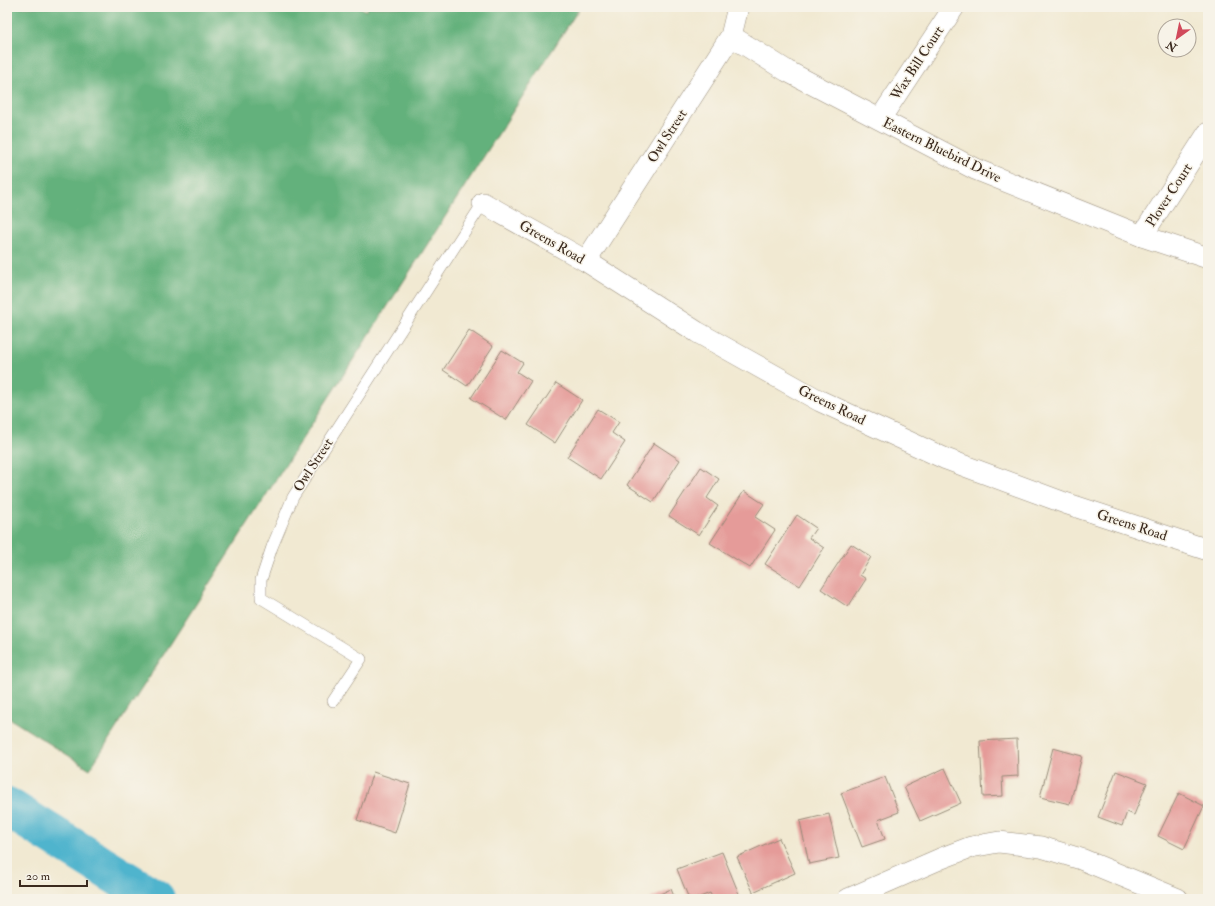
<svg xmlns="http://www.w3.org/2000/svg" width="1215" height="906" font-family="'IM FELL Double Pica',serif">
<rect width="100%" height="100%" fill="#f7f3e8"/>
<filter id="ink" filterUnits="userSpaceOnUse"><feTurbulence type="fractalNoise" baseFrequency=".025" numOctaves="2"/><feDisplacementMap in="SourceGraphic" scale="8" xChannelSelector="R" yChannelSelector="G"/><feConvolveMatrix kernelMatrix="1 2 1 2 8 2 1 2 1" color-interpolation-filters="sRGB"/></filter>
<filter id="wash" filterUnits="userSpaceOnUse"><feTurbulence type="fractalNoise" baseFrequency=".012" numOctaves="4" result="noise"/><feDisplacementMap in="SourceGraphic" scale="16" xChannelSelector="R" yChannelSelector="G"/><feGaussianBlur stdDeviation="0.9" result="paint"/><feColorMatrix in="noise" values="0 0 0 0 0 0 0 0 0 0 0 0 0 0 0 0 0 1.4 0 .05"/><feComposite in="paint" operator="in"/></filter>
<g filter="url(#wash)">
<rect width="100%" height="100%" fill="#f1e9d2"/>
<!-- forest -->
<polygon fill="#63b17b" stroke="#4f6e4c" points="7,7 360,7 366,11 368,7 580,7 90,769 7,717"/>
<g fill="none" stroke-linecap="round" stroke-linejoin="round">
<!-- river -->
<polyline stroke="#4fb4cd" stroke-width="40" points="7,807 155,899"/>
</g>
<g id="blocks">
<!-- building -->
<g fill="#e59b99">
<polygon points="469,330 493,346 467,386 443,370"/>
<polygon points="502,350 523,363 517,372 531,381 506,420 471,398"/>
<polygon points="556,383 582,400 555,443 528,425"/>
<polygon points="598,409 619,422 612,433 625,442 601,479 567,457"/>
<polygon points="654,443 680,460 653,502 627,485"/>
<polygon points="701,467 719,479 707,498 718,506 699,535 669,516"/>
<polygon points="744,491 764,504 755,517 775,530 750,568 710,543"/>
<polygon points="797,515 816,528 809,538 824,548 800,586 765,564"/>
<polygon points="851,544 871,557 860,575 866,579 848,607 821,589"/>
<polygon points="1017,739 1018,776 1002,777 1003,796 983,797 980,741"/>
<polygon points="1053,748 1082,756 1070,804 1040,797"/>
<polygon points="945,768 961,803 920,821 904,787"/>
<polygon points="1116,771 1147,783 1134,815 1127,812 1122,826 1098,817"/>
<polygon points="373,772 410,784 395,833 357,820"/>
<polygon points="885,777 899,812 878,820 885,839 862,847 841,793"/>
<polygon points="1179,793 1204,806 1184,849 1158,836"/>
<polygon points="829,814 839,858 809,864 800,821"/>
<polygon points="779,838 795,873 753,892 737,857"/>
<polygon points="722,852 741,899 713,899 710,893 695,899 689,899 677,869"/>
<polygon points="671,889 675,899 649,899"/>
</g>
</g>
</g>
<g filter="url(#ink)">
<use href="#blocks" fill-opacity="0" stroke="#968a78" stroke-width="1"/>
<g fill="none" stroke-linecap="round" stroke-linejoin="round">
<defs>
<polyline id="lane" points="333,701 361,659 261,598 261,580 272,547 293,497 483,203"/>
<g id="street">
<polyline points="731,36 787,71 975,169 1142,236 1208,258"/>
<polyline points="880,119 954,7"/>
<polyline points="483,203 586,261 697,332 820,401 946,459 1065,503 1208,550"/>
<polyline points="1142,236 1208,133"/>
<polyline points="586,261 731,36 738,7"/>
<polyline points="848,899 942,858 971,847 999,842 1041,847 1081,859 1178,899"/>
</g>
</defs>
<!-- lane casing -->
<use href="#lane" stroke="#968a78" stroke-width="12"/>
<!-- street casing -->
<use href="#street" stroke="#968a78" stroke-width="22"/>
<!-- lane -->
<use href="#lane" stroke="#fff" stroke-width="11"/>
<!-- street -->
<use href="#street" stroke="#fff" stroke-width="21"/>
</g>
</g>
<g text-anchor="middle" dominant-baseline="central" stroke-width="3" stroke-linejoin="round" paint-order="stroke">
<!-- street labels -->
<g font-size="14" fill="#3b2a1e" stroke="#f7f3e8">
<text transform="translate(917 63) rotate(-57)">Wax Bill Court</text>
<text transform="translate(667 136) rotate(-57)">Owl Street</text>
<text transform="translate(942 150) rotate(26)">Eastern Bluebird Drive</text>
<text transform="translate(1169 195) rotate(-57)">Plover Court</text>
<text transform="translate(552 242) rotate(30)">Greens Road</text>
<text transform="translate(832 405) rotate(26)">Greens Road</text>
<text transform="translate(313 465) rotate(-57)">Owl Street</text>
<text transform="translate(1132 525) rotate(18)">Greens Road</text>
</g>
</g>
<!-- margin -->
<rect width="1215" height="906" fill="none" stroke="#f7f3e8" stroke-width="24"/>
<!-- north arrow -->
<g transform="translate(1177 38) rotate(213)"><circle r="19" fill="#f7f3e8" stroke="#aca397"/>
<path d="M0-3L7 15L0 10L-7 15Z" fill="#d1495b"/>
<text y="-6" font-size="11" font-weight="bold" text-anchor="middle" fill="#3b2a1e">N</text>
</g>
<!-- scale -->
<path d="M20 880v6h67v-6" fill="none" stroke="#3b2a1e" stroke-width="2"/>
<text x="26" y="880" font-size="12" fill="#3b2a1e" stroke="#f7f3e8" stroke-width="3" paint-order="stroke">20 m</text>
</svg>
